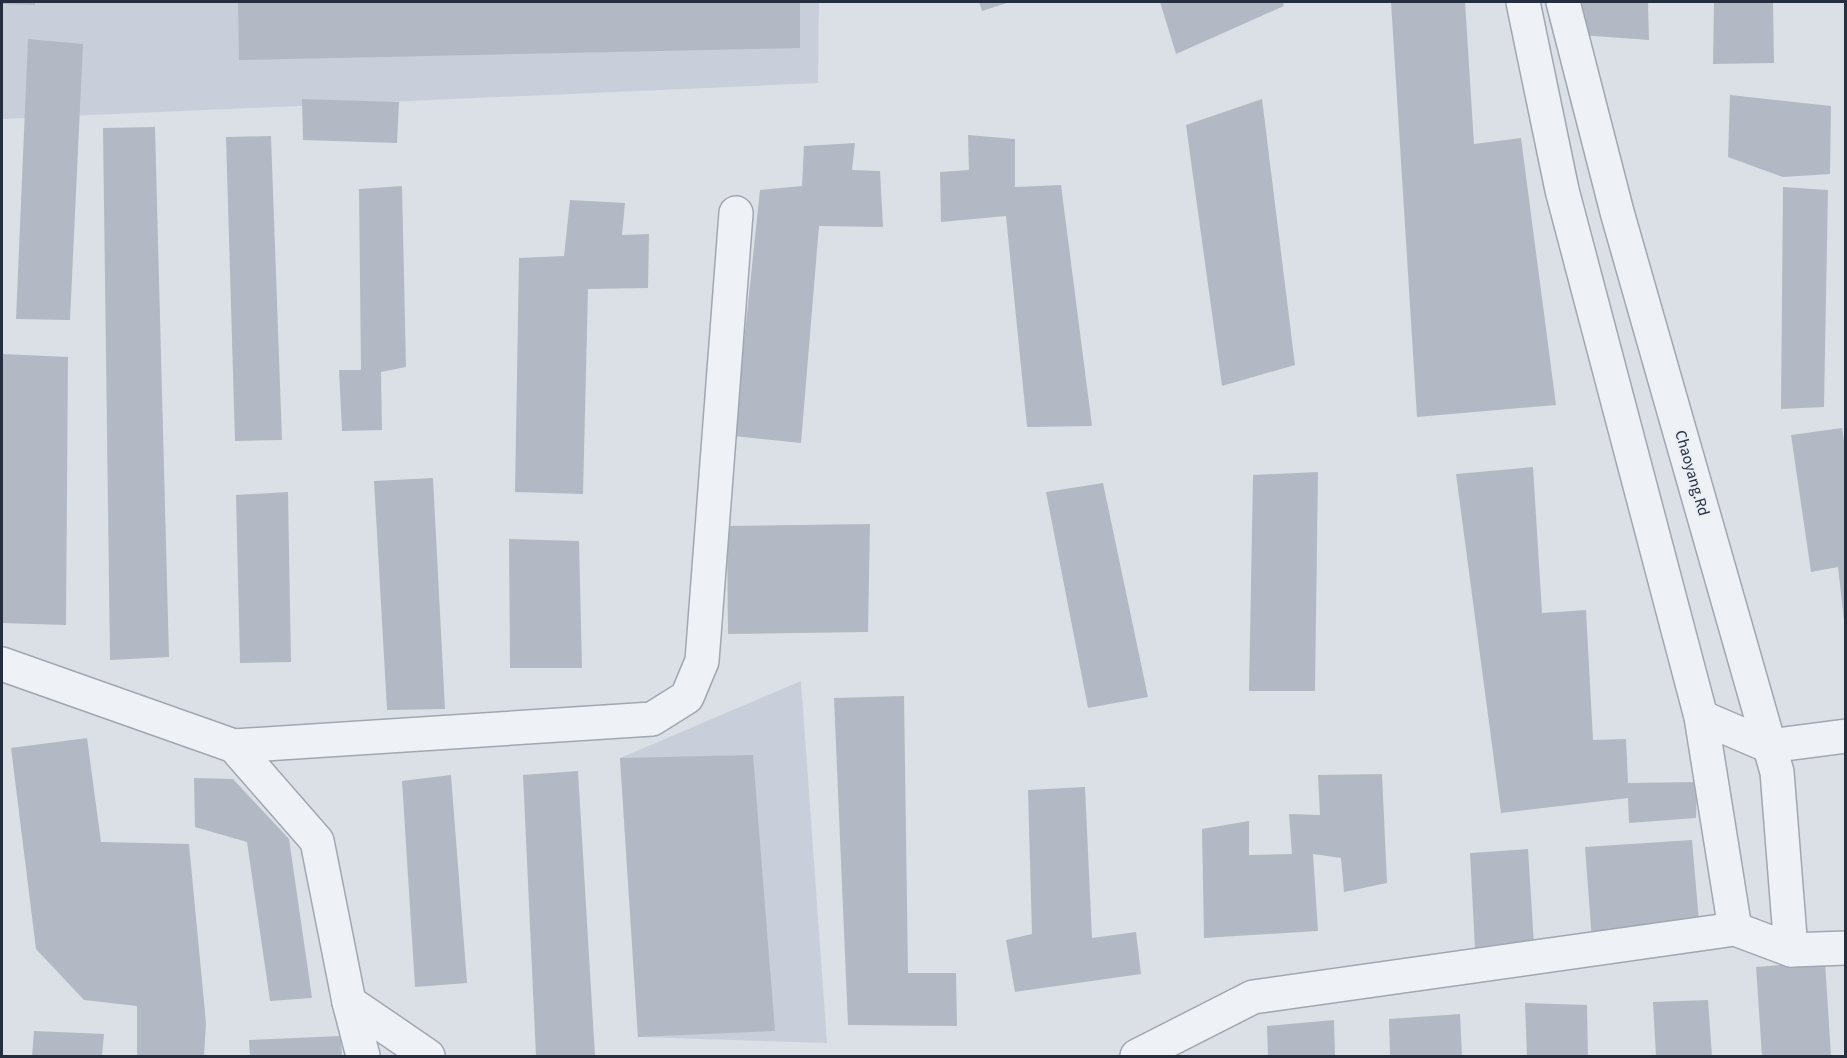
<svg xmlns="http://www.w3.org/2000/svg" width="1847" height="1058" font-family="'Source Sans 3',sans-serif">
<rect width="100%" height="100%" fill="#dbe0e7"/>
<!-- built -->
<g fill="#c9cfda">
<polygon points="2,2 819,2 818,83 2,119"/>
<polygon points="801,681 827,1043 638,1037 620,758"/>
</g>
<!-- building -->
<g fill="#b2b9c5">
<polygon points="2,2 35,2 35,5 2,4"/>
<polygon points="238,2 800,2 800,48 239,60"/>
<polygon points="979,2 1010,2 982,11"/>
<polygon points="1160,2 1283,2 1284,6 1176,54"/>
<polygon points="1391,2 1465,2 1474,144 1521,138 1556,405 1417,417"/>
<polygon points="1578,2 1648,2 1649,40 1580,35"/>
<polygon points="1714,2 1773,2 1774,63 1713,64"/>
<polygon points="28,39 83,44 70,320 16,319"/>
<polygon points="1730,95 1831,106 1830,174 1783,177 1728,157"/>
<polygon points="302,99 399,102 397,143 303,140"/>
<polygon points="1262,99 1295,365 1222,386 1186,125"/>
<polygon points="155,127 169,657 110,660 103,128"/>
<polygon points="968,135 1015,139 1015,187 1061,185 1092,426 1027,427 1006,216 941,222 940,172 969,170"/>
<polygon points="271,136 282,440 235,441 226,137"/>
<polygon points="855,143 852,170 880,171 883,227 819,226 801,443 734,436 760,190 802,186 804,146"/>
<polygon points="402,186 406,367 381,372 382,430 342,431 339,370 361,370 359,189"/>
<polygon points="1783,187 1828,190 1824,407 1781,409"/>
<polygon points="570,200 625,203 622,235 649,234 648,288 588,289 583,494 515,492 519,258 564,256"/>
<polygon points="2,354 68,357 66,625 2,623"/>
<polygon points="1842,428 1846,454 1844,621 1838,567 1811,572 1791,435"/>
<polygon points="1533,467 1542,613 1586,610 1593,740 1626,739 1628,783 1697,782 1696,818 1629,823 1628,798 1501,813 1456,474"/>
<polygon points="1318,472 1315,691 1249,691 1253,475"/>
<polygon points="433,478 445,709 387,710 374,481"/>
<polygon points="1103,483 1148,697 1088,708 1046,492"/>
<polygon points="288,492 291,662 240,663 236,495"/>
<polygon points="870,524 868,632 728,634 727,526"/>
<polygon points="509,539 579,541 582,668 510,668"/>
<polygon points="904,696 908,973 956,973 957,1026 848,1025 834,698"/>
<polygon points="87,738 101,842 189,844 206,1023 204,1056 137,1056 137,1006 84,1000 36,949 11,748"/>
<polygon points="753,755 775,1031 638,1037 620,758"/>
<polygon points="578,771 595,1056 536,1056 523,775"/>
<polygon points="1382,774 1387,883 1344,892 1341,858 1313,854 1318,931 1204,938 1202,829 1249,821 1249,855 1292,854 1289,814 1320,815 1318,775"/>
<polygon points="451,775 467,983 415,987 402,781"/>
<polygon points="194,778 233,779 289,839 312,998 270,1001 247,842 195,827"/>
<polygon points="1085,787 1092,938 1136,932 1141,974 1015,992 1006,940 1032,934 1028,790"/>
<polygon points="1692,840 1700,933 1592,941 1585,847"/>
<polygon points="1528,849 1534,945 1475,949 1470,853"/>
<polygon points="1825,961 1831,1056 1762,1056 1756,967"/>
<polygon points="1708,1000 1712,1056 1656,1056 1653,1002"/>
<polygon points="1525,1003 1587,1005 1588,1056 1527,1056"/>
<polygon points="1460,1014 1462,1056 1390,1056 1389,1019"/>
<polygon points="1334,1020 1335,1056 1268,1056 1267,1026"/>
<polygon points="34,1031 104,1034 102,1056 32,1056"/>
<polygon points="341,1036 342,1056 250,1056 249,1040"/>
</g>
<g fill="none" stroke-linecap="round" stroke-linejoin="round">
<defs>
<g id="minor">
<polyline points="2,664 234,746 317,841 349,1002 428,1056"/>
<polyline points="1701,717 1769,746 1846,736"/>
<polyline points="234,746 652,719 687,697 702,661 736,213"/>
<polyline points="349,1002 363,1056"/>
<polyline points="1137,1056 1253,997 1735,929 1791,950 1846,948"/>
</g>
<g id="tertiary">
<polyline points="1523,2 1562,190 1701,717 1735,929"/>
<polyline points="1563,2 1617,212 1777,772 1791,950"/>
</g>
</defs>
<!-- minor casing -->
<use href="#minor" stroke="#a0a7b1" stroke-width="36"/>
<!-- tertiary casing -->
<use href="#tertiary" stroke="#a0a7b1" stroke-width="36"/>
<!-- minor -->
<use href="#minor" stroke="#eef1f5" stroke-width="33"/>
<!-- tertiary -->
<use href="#tertiary" stroke="#eef1f5" stroke-width="33"/>
</g>
<g text-anchor="middle" dominant-baseline="central" stroke-width="4.5" stroke-linejoin="round" paint-order="stroke">
<!-- street labels -->
<g font-size="16" fill="#242e3f" stroke="#ebeff5">
<text transform="translate(1692 473) rotate(74)">Chaoyang.Rd</text>
</g>
</g>
<!-- border -->
<rect width="1847" height="1058" fill="none" stroke="#242e3f" stroke-width="6"/>
</svg>
